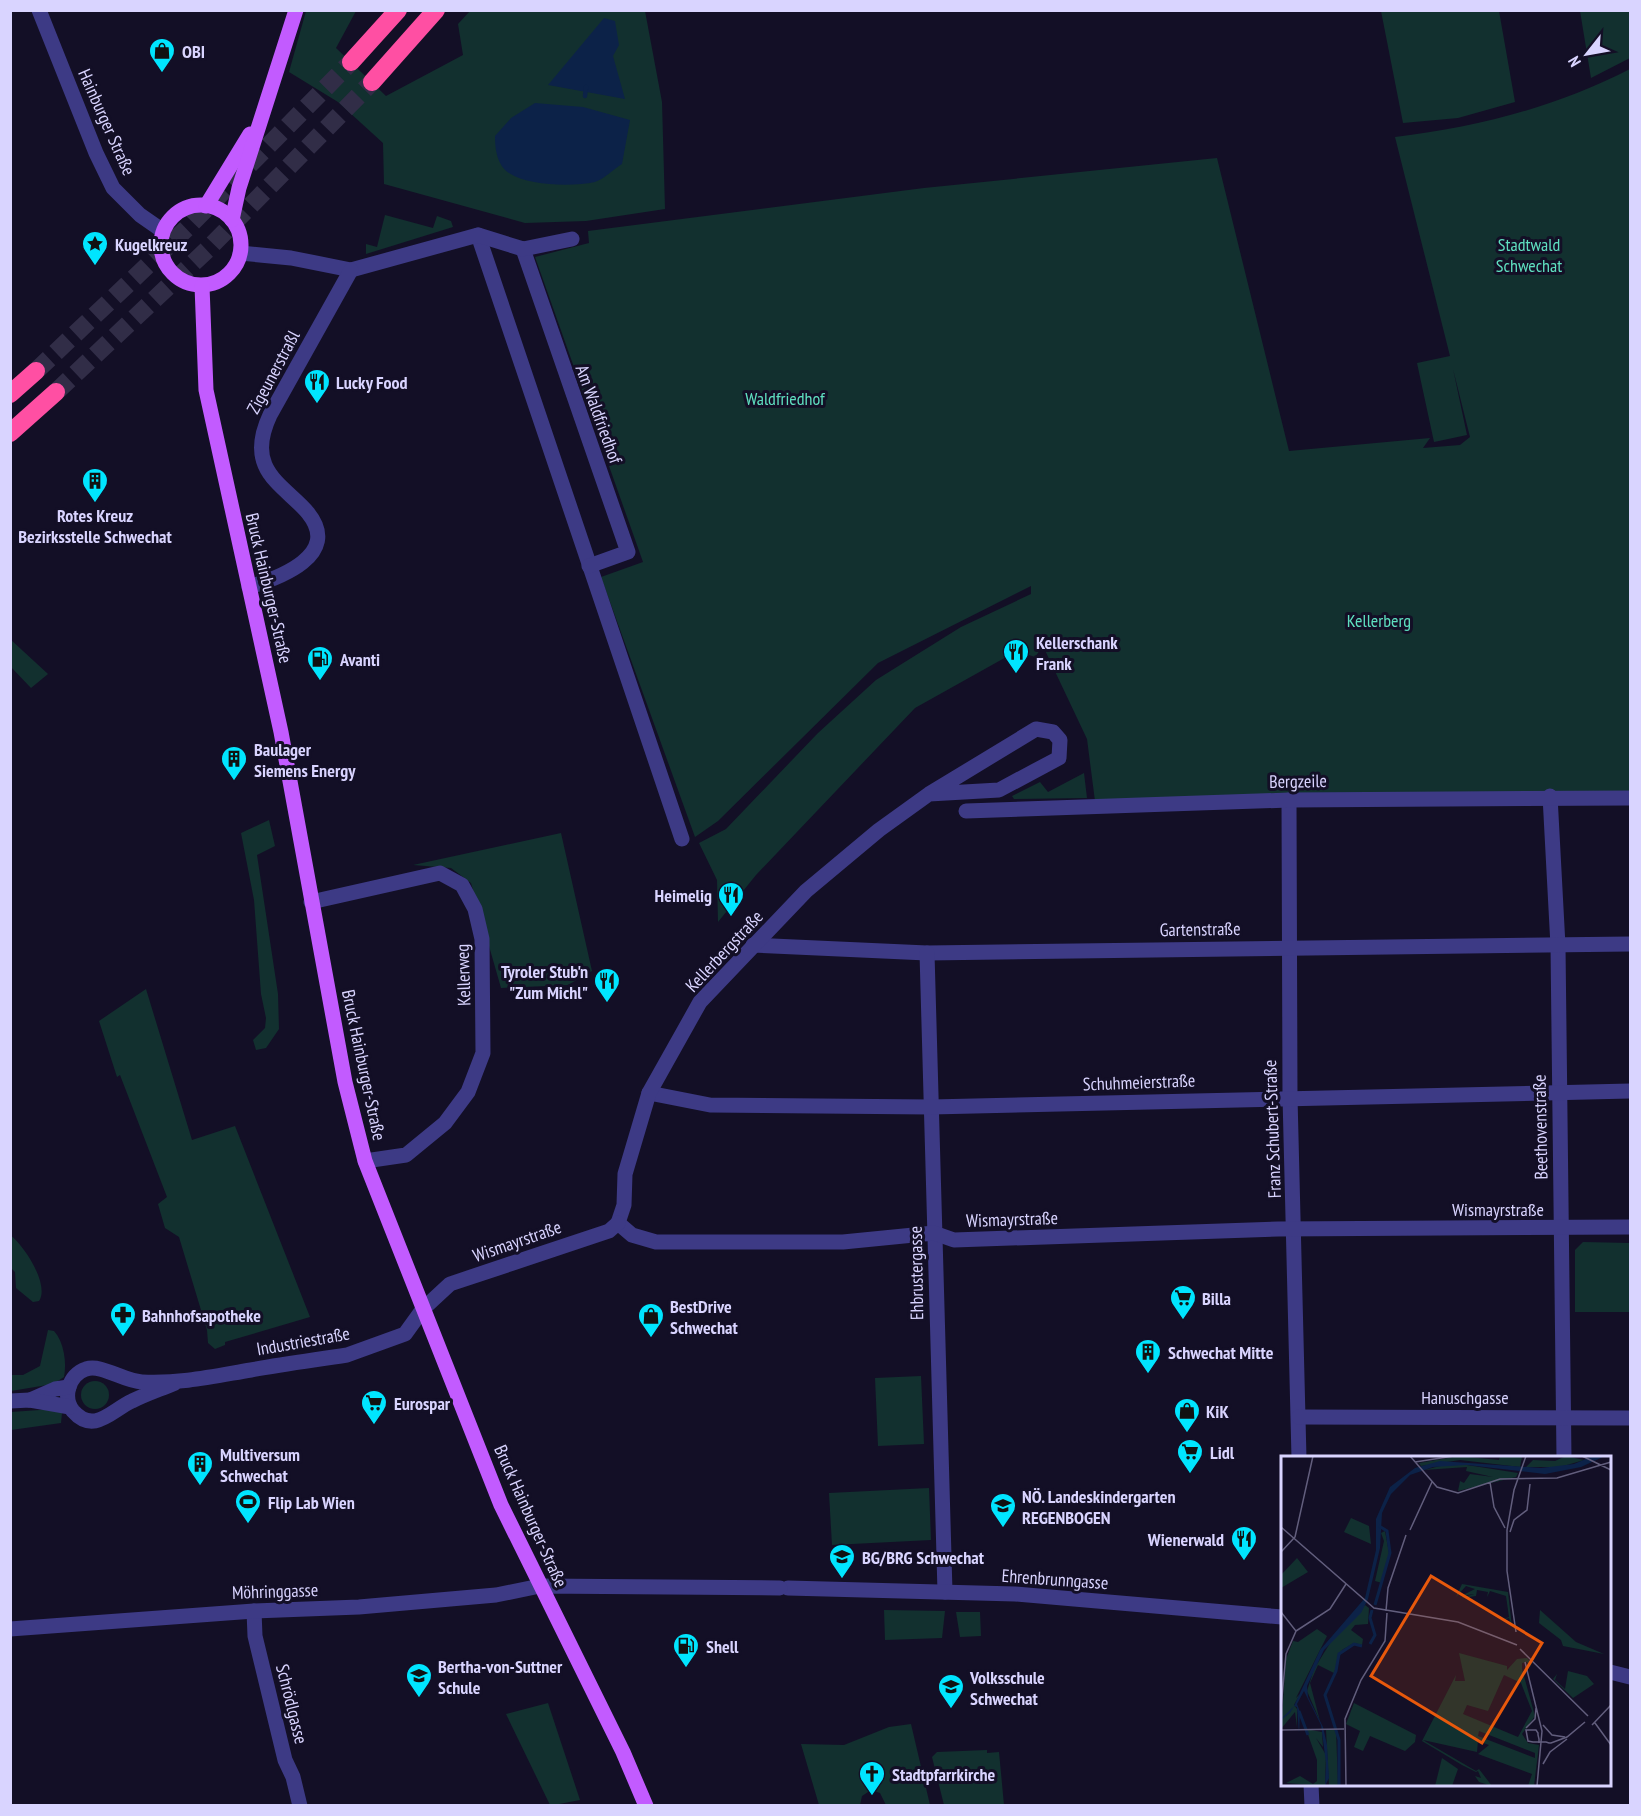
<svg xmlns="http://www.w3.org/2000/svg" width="1641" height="1816" font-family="'PT Sans Narrow',sans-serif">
<rect width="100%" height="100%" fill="#130f26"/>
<!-- green -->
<g fill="#12302f">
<polygon points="306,11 356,11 336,48 386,96 463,55 458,24 470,11 645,11 662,102 665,209 586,221 525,223 384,184 383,143 338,102 289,72"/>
<polygon points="1381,11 1499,11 1515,102 1458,118 1403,123"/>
<polygon points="1580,11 1630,11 1630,58 1591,78"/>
<path d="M1630,69V792L1095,801L1087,739L1043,646L1035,657L1017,651L915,708L756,875L718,922L717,880L699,843L726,829L818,733L876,680L961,627L1031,594V586L878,663L718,821L695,837L601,577L643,562L535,257L589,243L588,231L924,188L1217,158L1289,451L1430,438L1423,448L1460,445L1470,437L1453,369L1467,435L1434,442L1417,363L1450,356L1395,137C1478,127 1556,107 1630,69Z"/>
<polygon points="385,215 433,228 437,216 451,221 453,227 366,254 366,244 377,247"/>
<polygon points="10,639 48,674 31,688 11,667"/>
<polygon points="1084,773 1087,798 1014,799 1012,796 1040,782 1048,792"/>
<polygon points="269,820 275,846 257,855 278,994 279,1029 266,1048 256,1050 253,1040 265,1028 266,1018 261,994 254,900 241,833"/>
<polygon points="561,833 592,971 568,985 501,988 471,883 451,868 413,865"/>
<polygon points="146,989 192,1140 235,1126 310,1317 225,1342 225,1345 215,1349 208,1343 207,1330 179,1237 165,1228 158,1204 167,1197 120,1075 117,1077 99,1021"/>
<path d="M10,1235C24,1245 50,1285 39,1301L33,1302L16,1288L15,1272L11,1268Z"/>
<polygon points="1583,1242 1630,1243 1630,1312 1575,1312 1575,1250"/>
<path d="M48,1330L54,1331C64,1342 67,1363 64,1377L53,1384L11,1391V1375H23L40,1366Z"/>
<polygon points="921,1376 924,1444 878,1446 875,1378"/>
<circle cx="95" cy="1395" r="14"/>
<polygon points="54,1409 62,1413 61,1423 11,1430 11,1412"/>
<polygon points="929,1488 931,1540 832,1545 829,1493"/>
<polygon points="884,1610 945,1611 942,1638 885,1640"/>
<polygon points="956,1612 980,1612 981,1636 960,1637"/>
<polygon points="548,1703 580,1800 554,1805 550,1805 506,1714"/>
<polygon points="911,1724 930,1805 886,1805 880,1793 871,1790 862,1796 860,1805 819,1805 801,1744 844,1745 889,1727"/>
<polygon points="987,1750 987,1753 999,1752 1004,1805 944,1805 932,1757 937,1752"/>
</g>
<!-- water -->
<g fill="#0c2248">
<polygon points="604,18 615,21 619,45 613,56 625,99 548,85"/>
<path d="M535,103L583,107L630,120L622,164C614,169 604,179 595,182C572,187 529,186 509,173C497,165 495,149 495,136L511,118Z"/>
</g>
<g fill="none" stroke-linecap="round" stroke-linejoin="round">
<!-- stream -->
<polyline stroke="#0c2248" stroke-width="4.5" points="585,96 586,87"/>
<!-- highway-tunnel -->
<g stroke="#312d47" stroke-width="18" stroke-dasharray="18 9" stroke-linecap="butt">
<polyline points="36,371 187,228 351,62"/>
<polyline points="56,392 208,249 372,82"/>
</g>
<!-- minor -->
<g stroke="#3d3a85" stroke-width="15">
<polyline points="39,10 96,153 113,188 140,215 163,231"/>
<polyline points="478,235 682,839"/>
<polyline points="523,249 628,552 589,566"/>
<polyline points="240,253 291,258 351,270 478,235 523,249 572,239"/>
<path d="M249,587C279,578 342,555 308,513C295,497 273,484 265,465C258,449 263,430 270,415L351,270"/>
<polyline points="1550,796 1558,946 1564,1458"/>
<polyline points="1289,800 1290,1097 1299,1458"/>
<polyline points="966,811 1289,800 1630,798"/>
<polyline points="311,902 440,873 462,885 475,909 482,939 483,1053 468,1092 445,1123 406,1155 365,1161"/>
<polyline points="753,945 927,953 1630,944"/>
<polyline points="927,953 945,1592"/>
<polyline points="649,1093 710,1105 931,1107 1630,1091"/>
<polyline points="618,1223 632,1235 656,1242 843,1242 934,1233 954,1240 1278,1229 1630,1227"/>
<polyline points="618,1223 624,1205 625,1174 649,1093 700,1002 806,891 879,830 929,794 1036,729 1053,732 1060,740 1059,758 999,790 929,794"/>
<path d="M175,1383C161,1389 146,1394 132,1401C112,1410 94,1435 73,1411C62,1397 69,1375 86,1369C102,1364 123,1381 142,1382C180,1384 215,1376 251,1370C283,1364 315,1360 347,1355L405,1334L423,1309L450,1284L609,1231L618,1223"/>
<polyline points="30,1400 55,1389 69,1387"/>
<polyline points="10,1401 30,1400 70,1407"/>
<polyline points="1299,1417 1630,1418"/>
<polyline points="788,1588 1015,1594 1282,1617"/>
<polyline points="254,1611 255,1636 285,1760 293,1777 300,1806"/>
<polyline points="10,1629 254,1611 359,1607 496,1595 540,1586 780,1588"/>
<polyline points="1610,1672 1630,1677"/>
<polyline points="1311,1784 1312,1806"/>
</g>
<!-- major -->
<g stroke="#c25bff" stroke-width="15">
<circle cx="201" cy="245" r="40"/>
<polyline points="206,206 250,134"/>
<polyline points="232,220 239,188 296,10"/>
<polyline points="202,286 206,390 281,732 345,1082 365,1161 501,1505 623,1752 646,1806"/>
</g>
<!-- highway -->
<g stroke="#ff4fa3" stroke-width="18">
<polyline points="351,62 398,10"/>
<polyline points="372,82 436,10"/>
<polyline points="10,394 36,371"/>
<polyline points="10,433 56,392"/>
</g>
</g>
<!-- icons -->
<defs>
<symbol id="shop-pin" viewBox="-11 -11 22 30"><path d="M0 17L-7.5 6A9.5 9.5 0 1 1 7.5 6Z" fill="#00e5ff" stroke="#130f26"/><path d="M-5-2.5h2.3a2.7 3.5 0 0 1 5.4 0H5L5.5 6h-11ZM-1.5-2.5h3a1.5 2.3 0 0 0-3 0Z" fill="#111"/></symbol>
<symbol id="sight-pin" viewBox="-11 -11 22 30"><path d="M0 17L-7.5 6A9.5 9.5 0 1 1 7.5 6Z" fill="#00e5ff" stroke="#130f26"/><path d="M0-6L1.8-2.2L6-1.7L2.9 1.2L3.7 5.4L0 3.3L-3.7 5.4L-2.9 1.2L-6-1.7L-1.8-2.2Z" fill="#111"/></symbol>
<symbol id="restaurant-pin" viewBox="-11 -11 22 30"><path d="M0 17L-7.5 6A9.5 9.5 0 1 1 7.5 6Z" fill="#00e5ff" stroke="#130f26"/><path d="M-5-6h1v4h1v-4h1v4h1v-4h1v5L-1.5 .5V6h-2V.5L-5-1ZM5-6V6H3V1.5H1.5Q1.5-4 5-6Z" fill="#111"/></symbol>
<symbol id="building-pin" viewBox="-11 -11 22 30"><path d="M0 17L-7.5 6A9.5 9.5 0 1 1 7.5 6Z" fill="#00e5ff" stroke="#130f26"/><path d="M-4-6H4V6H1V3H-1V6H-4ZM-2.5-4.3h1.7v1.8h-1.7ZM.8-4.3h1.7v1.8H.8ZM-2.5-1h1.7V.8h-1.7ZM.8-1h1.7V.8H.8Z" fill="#111"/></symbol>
<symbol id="fuel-pin" viewBox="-11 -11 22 30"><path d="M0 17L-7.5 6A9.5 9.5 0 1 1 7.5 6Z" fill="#00e5ff" stroke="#130f26"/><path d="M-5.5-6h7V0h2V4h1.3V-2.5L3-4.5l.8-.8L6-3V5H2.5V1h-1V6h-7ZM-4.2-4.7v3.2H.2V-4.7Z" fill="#111"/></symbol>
<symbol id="supermarket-pin" viewBox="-11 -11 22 30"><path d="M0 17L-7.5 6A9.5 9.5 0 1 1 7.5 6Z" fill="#00e5ff" stroke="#130f26"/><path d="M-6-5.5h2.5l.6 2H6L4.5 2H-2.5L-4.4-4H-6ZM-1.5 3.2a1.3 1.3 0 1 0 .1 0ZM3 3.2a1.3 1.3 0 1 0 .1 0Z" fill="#111"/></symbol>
<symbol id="pharmacy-pin" viewBox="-11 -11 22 30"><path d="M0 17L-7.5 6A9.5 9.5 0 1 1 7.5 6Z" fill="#00e5ff" stroke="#130f26"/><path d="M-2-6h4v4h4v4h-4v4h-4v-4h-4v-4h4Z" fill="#111"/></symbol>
<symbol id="stadium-pin" viewBox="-11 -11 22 30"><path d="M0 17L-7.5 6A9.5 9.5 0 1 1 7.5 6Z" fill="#00e5ff" stroke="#130f26"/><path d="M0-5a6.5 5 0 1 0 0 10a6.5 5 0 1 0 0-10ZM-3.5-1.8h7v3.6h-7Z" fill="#111"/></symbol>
<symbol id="school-pin" viewBox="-11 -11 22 30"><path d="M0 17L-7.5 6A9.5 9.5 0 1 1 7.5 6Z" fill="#00e5ff" stroke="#130f26"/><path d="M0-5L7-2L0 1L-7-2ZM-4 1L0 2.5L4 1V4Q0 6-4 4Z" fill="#111"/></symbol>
<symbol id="church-pin" viewBox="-11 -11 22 30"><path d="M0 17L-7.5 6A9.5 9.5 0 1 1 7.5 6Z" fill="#00e5ff" stroke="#130f26"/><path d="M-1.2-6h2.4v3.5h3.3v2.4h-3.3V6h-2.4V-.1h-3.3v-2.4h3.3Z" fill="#111"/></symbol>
</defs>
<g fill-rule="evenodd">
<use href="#shop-pin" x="147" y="36" width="30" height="40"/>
<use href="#sight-pin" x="80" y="229" width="30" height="40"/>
<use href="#restaurant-pin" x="302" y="367" width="30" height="40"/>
<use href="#building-pin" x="80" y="466" width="30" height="40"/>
<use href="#restaurant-pin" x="1001" y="637" width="30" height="40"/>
<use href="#fuel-pin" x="305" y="644" width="30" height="40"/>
<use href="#building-pin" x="219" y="744" width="30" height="40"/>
<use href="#restaurant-pin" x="716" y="880" width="30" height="40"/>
<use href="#restaurant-pin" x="592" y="966" width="30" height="40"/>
<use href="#supermarket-pin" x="1168" y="1283" width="30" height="40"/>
<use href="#pharmacy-pin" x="108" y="1300" width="30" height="40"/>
<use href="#shop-pin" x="636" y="1301" width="30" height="40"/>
<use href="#building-pin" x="1133" y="1337" width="30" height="40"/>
<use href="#supermarket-pin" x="359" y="1388" width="30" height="40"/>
<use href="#shop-pin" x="1172" y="1396" width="30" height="40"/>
<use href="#supermarket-pin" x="1175" y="1437" width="30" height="40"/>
<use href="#building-pin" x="185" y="1449" width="30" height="40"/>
<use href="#stadium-pin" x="233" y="1487" width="30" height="40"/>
<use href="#school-pin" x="988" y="1491" width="30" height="40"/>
<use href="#restaurant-pin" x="1229" y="1524" width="30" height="40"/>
<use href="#school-pin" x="827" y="1542" width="30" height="40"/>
<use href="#fuel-pin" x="671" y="1631" width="30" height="40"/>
<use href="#school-pin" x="404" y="1661" width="30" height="40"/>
<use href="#school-pin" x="936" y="1672" width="30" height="40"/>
<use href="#church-pin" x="857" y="1759" width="30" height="40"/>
</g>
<g text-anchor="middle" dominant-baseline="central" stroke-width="6" stroke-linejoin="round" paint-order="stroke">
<!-- poi labels -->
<g font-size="18" font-weight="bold" fill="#d9d4ff" stroke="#130f26" text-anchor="start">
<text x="182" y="51">OBI</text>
<text x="115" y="244">Kugelkreuz</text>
<text x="336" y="382">Lucky Food</text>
<text x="95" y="515" text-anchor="middle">Rotes Kreuz<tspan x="95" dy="21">Bezirksstelle Schwechat</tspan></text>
<text x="1036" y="642">Kellerschank<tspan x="1036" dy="21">Frank</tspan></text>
<text x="340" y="659">Avanti</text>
<text x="254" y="749">Baulager<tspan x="254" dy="21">Siemens Energy</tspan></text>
<text x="712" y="895" text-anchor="end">Heimelig</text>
<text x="588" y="971" text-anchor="end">Tyroler Stub'n<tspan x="588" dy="21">"Zum Michl"</tspan></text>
<text x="1202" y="1298">Billa</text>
<text x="670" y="1306">BestDrive<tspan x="670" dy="21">Schwechat</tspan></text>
<text x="142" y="1315">Bahnhofsapotheke</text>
<text x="1168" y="1352">Schwechat Mitte</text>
<text x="394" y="1403">Eurospar</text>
<text x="1206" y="1411">KiK</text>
<text x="1210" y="1452">Lidl</text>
<text x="220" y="1454">Multiversum<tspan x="220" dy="21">Schwechat</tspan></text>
<text x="1022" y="1496">NÖ. Landeskindergarten<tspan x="1022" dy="21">REGENBOGEN</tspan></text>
<text x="268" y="1502">Flip Lab Wien</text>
<text x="1224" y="1539" text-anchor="end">Wienerwald</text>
<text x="862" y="1557">BG/BRG Schwechat</text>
<text x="706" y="1646">Shell</text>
<text x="438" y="1666">Bertha-von-Suttner<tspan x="438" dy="21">Schule</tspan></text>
<text x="970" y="1677">Volksschule<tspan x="970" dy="21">Schwechat</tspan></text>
<text x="892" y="1774">Stadtpfarrkirche</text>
</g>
<!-- street labels -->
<g font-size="18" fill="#d9d4ff" stroke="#130f26">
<text transform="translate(107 122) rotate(66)">Hainburger Straße</text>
<text transform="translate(273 372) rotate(-62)">Zigeunerstraßl</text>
<text transform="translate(599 414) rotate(70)">Am Waldfriedhof</text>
<text transform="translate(269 588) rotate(77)">Bruck Hainburger-Straße</text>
<text transform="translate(1298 781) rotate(-1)">Bergzeile</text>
<text transform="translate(1200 929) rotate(-1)">Gartenstraße</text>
<text transform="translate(724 951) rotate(-47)">Kellerbergstraße</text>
<text transform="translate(463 975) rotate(-92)">Kellerweg</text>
<text transform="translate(364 1065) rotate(78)">Bruck Hainburger-Straße</text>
<text transform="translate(1139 1082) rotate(-2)">Schuhmeierstraße</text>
<text transform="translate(1540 1127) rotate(-91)">Beethovenstraße</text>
<text transform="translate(1272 1129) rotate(-92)">Franz Schubert-Straße</text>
<text x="1498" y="1209">Wismayrstraße</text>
<text transform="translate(1012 1219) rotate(-2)">Wismayrstraße</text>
<text transform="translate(517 1241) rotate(-19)">Wismayrstraße</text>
<text transform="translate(916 1273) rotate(-91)">Ehbrustergasse</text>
<text transform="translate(303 1341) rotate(-10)">Industriestraße</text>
<text x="1465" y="1397">Hanuschgasse</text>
<text transform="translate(531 1516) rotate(66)">Bruck Hainburger-Straße</text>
<text transform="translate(1055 1579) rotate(4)">Ehrenbrunngasse</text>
<text transform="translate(275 1591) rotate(-2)">Möhringgasse</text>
<text transform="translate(292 1704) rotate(76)">Schrödlgasse</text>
</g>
<!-- park labels -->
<g font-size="18" fill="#5fe0c0" stroke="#130f26">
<text x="1529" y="244">Stadtwald<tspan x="1529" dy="21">Schwechat</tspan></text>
<text x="785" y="398">Waldfriedhof</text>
<text x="1379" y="620">Kellerberg</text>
</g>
</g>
<!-- overview -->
<g transform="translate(1281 1456)">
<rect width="330" height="330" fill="#130f26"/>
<path d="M178,0L218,4L219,0L241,1L239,11L179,4L140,10L138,7ZM285,0L303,4L279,11H245L252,4L274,5ZM163,9H186L237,17L235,21L177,35L179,25L183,27L189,18L212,21L185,15L186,11L143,14ZM70,62L88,70L90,88L63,76ZM104,75L108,97L101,127L94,125L103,85L100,77ZM16,102L27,116L0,132V119ZM181,128L227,136L231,171L228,162L218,165L228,161L225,140L209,135L206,141L207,136L196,134L195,140L180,142L193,138L180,140L194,133L185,130L175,141ZM84,149L88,152L87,168L74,169L70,174L82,183L81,189L73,187L61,194L53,217L37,209L29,227L39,265L26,235L33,213L51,184ZM259,154L295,186L323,198L282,190L280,184L258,167ZM36,173L46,180L15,242L19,238L13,249L16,253V271L14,256L0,273L5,203L12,185L17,186ZM178,197L226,210V214L236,203L246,202L251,207L249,211L246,206L241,207V213L254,260L241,278L247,287L258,289L253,330H247L251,318L197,298L208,289L197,285L196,296L142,284L195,315L198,313L211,330L198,326L194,320L200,322L197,315L195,316L181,309L141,285L175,219L174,225H184ZM223,219L240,227L251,255L237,281L182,258L186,249L207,255ZM198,275L254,297V302L197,280ZM287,215L306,220L313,228L292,242L272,223L276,218L274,224L284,233ZM73,247L135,279L134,286L124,295L89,280L82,295L73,291L79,275L65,268ZM25,273L41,276L42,291L35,282L45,299L44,330L5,327L19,320L32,328L36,325V304ZM55,273L57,330H48L45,274ZM161,302L177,313L171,330H154Z" fill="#12302f" fill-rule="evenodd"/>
<path d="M312,0H324L300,11L264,18L186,9L152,11L129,19L110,38L101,57L99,92L87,143L80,157L43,194L26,230L27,241L42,271L46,289L48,322L44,330L45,307L40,269L23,235L16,248L19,256L18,277L16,251L13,250L9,257L0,264V263L13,250L39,194L84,142L95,94V63L109,31L134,12L159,5L260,12L293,8Z" fill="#0c2248"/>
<path fill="none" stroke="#0c2248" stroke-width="3" d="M94,149L109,97L106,75L98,70M89,188L94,179L89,162L91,154M18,255L27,279M58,330V284L44,239L55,215L58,198L73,188L81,190"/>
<path fill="none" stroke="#625e7d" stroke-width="1.5" d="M129,0L156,31L177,37L219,23L276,22L330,6M301,0L330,14M134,6L173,0M209,26L213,51L224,72M0,71L93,152L177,166L236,189M129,74L151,26M229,76L233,64L246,54L249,28M14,81L32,0M0,96L14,81M105,155L107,132L125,79M0,156L15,175L5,198L0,252M15,175L49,153L65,128M235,176L226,115V74L233,34L245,0M239,193L307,260M244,206L261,275L256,330M314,267L330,289M262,269L271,279L284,281M311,269L330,249M245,272L254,263L255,252M0,274L63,273M258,287V283L257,279V277L255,274H245L247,285L252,286H265L268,287H270L286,281L304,266M262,308L269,296L286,283M65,330L64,263L80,224L104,185L106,157"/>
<path fill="#e8590c" fill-opacity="0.15" stroke="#e8590c" stroke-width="3" d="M150,120L261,187L201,287L90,220Z"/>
<rect width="330" height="330" fill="none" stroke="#d9d4ff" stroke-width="3"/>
</g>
<!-- border -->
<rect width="1641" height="1816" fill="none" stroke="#d9d4ff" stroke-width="24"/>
<!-- north arrow -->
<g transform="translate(1587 54) rotate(239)" stroke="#130f26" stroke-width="4.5" paint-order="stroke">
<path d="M0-4.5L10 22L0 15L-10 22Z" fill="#d9d4ff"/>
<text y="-9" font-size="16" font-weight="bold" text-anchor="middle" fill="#d9d4ff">N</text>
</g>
</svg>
